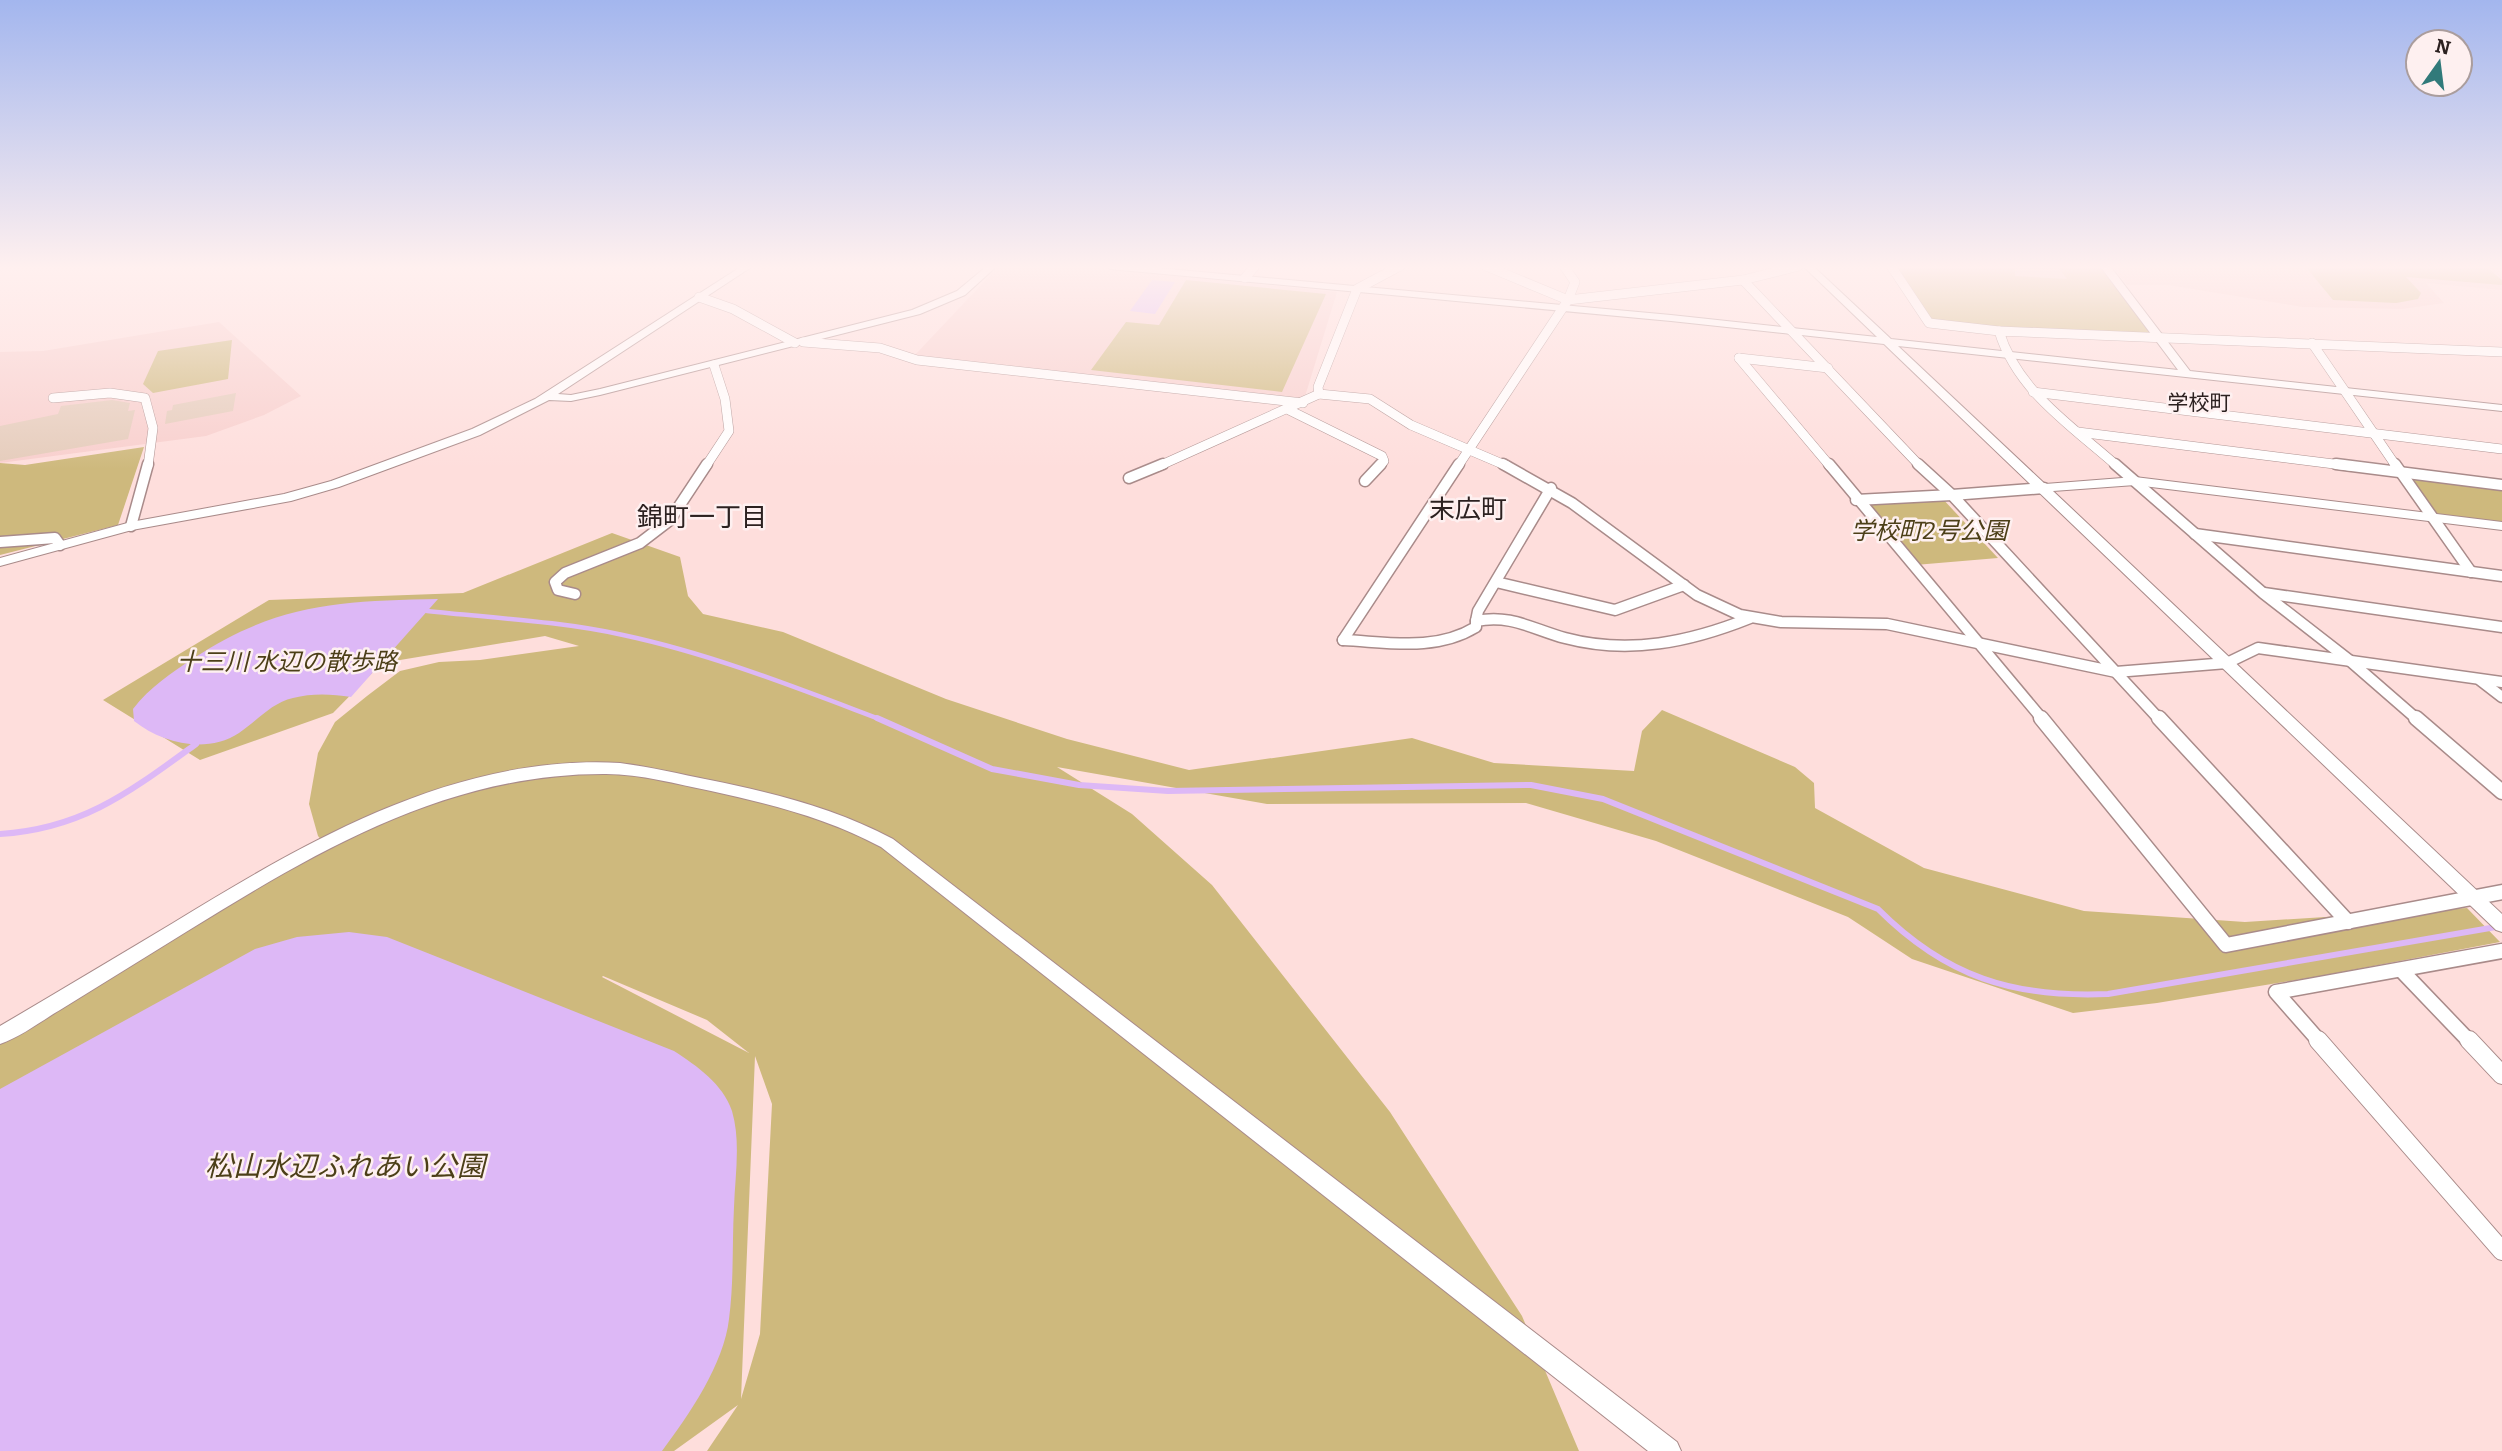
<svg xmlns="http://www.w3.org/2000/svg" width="2502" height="1451" font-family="Bitter,'Noto Sans JP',serif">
<rect width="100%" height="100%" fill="#fededc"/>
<!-- built -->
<g fill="#f8cfcd">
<polygon points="999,266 1075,266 1337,292 1303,403 914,356"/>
<polygon points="2112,266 2497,266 2502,270 2502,290 2426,283 2444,303 2402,309 2303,307 2168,285 2127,285"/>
<polygon points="219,322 301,396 264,415 206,436 0,463 0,352 43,351"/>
</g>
<!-- green -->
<g fill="#ceb97d" fill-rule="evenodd">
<polygon points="1891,266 2105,266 2158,337 1929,323"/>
<polygon points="2305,266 2485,266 2502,280 2502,285 2406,277 2421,293 2418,299 2396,303 2333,300"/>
<polygon points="1186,280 1326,294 1282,392 1091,370 1126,322 1159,325"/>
<polygon points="232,340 228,379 153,393 143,384 158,351"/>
<polygon points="144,447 118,525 0,555 0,463 25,465"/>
<polygon points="2409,477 2502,487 2502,524 2437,516"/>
<polygon points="1940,496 1998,558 1915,565 1861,501"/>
<path d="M612,533L680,557L688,596L703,614L783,632L946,699L1067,739L1189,770L1412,738L1494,763L1634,771L1642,731L1662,710L1795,767L1814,783L1815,808L1924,868L2084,911L2245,922L2467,908L2500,942L2326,975L2157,1003L2073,1013L1912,959L1848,917L1656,841L1526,803L1267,804L1057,767L1132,814L1212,885L1390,1112L1522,1316L1579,1451H707L738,1405L674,1451H0V1037L324,843L318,836L309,804L318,753L335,722L367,696L400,671L439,662L480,660L579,646L545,636L382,663L333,713L200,760L103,700L269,600L463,593ZM603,976L707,1020L749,1053L602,977ZM755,1056L772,1104L760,1334L741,1399Z"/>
</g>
<!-- water -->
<g fill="#ddb8f6">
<polygon points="1152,280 1175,282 1155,314 1130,311"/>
<path d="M438,599L351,697C332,694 312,693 293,698C271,703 257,721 239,733C207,754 163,744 134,721L133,709C150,687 171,673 194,658C277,603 342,601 438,599Z"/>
<path d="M349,932L387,937L674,1051C697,1066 723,1084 732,1111C741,1142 735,1176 734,1207C732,1244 734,1282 729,1319C724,1364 689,1415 662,1451H0V1089L255,949L297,937Z"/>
</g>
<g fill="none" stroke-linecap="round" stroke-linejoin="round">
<!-- stream-far1 -->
<path stroke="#ddb8f6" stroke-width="4.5" d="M427,611C492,618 559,621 623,635C712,654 797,688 882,720"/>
<!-- stream -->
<g stroke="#ddb8f6" stroke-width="6">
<path d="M877,718L992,769L1079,785L1168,791L1531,785L1603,799L1878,909C1946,977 2013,998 2108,994L2502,926"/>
<path d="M0,834C83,829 131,791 196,744"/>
</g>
</g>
<!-- building -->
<g fill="#e5ccbb">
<polygon points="2015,266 2057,266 2067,279 2015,276"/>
<polygon points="236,393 233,411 165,424 167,411 172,410 173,405"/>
<polygon points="112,400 130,403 128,411 135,410 128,439 0,461 0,426 58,414 61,406"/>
</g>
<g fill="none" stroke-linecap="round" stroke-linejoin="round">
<defs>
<g id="minor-far3">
<polyline points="1486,266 1568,300 1743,280 1799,266"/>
<polyline points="1891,266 1929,323 1999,331"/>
<polyline points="1245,278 1255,266"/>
<polyline points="1743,280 1920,466"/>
<polyline points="699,297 733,309 795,343"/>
<polyline points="803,342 880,348 917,360 1303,403"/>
<polyline points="2312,343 2396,466"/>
<polyline points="1739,358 1830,466"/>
<polyline points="1739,358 1828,368"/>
<polyline points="2033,392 2502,449"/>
<polyline points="1319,394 1370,399 1411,425 1507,466"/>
<polyline points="53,398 110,393 145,398 153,428 148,466"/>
<polyline points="1289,410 1382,456 1384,461 1379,466"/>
<polyline points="2078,432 2350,466"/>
<polyline points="706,466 729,431 725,399 714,365"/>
<polyline points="1159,466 1319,394 1318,387 1357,289 1400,266"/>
<polyline points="1458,466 1568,300 1575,282 1564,266"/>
<path d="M2117,466C2072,426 2017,391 1999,331L2502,352"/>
</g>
<g id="minor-far2">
<polyline points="1503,464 1572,503 1697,595 1740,615 1781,622 1887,624 2116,672 2227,663 2258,648 2502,682"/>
<polyline points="1829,464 2043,720"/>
<polyline points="1918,464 1952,495"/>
<polyline points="2115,464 2263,593 2349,660 2418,720"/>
<polyline points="2336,464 2502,485"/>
<polyline points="2395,464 2471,572"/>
<polyline points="1129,478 1163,464"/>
<polyline points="1365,481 1381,464"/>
<polyline points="2044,488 1952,495 2160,720"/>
<polyline points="1856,500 1952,495"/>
<polyline points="131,526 148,464"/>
<polyline points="2195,534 2502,576"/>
<polyline points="0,542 55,538 60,545"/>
<polyline points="1496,582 1615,610 1684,585"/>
<polyline points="2264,593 2502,627"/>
<polyline points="575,594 558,590 555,582 565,573 640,543 670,520 707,464"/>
<polyline points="1476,621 1478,611 1551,488"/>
<polyline points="1343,640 1459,464"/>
<path d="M1343,640C1388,642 1435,652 1476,627V621C1511,614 1532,629 1565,638C1629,655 1690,642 1750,618"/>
<polyline points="2480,680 2502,697"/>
</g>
<g id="minor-far1">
<polyline points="2041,718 2226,945 2502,892"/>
<polyline points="2159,718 2348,922"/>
<polyline points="2416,718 2502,792"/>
<polyline points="2401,970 2470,1042"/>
<polyline points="2320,1042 2276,992 2502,951"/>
</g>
<g id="minor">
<polyline points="2318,1040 2502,1251"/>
<polyline points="2469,1040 2502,1075"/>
</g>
<g id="tertiary">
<polygon points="742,266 753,266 558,394 571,395 600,389 912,310 957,291 987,266 997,266 965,295 920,314 600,395 571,401 549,400 480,435 339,487 291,501 132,530 0,566 0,558 131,522 284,494 331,481 472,429 535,399"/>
<polygon points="1105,266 1136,266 1671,315 1877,337 1803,266 1813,266 1891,339 2178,370 2100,266 2110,266 2190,371 2502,405 2502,411 1898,346 2045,484 2135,477 2502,522 2502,530 2135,485 2053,491 2502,914 2502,932 2496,930 1884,344 1671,321 1110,269"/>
<path d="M620,763C651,767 680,774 710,780C774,793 835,808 893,839L1677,1442L1681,1451H1648L881,847C827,818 770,804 711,791C676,784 641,774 606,774C447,773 317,851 186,932C144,958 102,984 60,1010C41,1021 21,1037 0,1044V1026C58,992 116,957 173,923C309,840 455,754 620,763Z"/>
</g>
</defs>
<!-- minor-far3 casing -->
<use href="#minor-far3" stroke="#a98b8a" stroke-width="10"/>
<!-- minor-far2 casing -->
<use href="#minor-far2" stroke="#a98b8a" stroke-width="13"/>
<!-- minor-far1 casing -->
<use href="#minor-far1" stroke="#a98b8a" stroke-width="17"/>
<!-- minor casing -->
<use href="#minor" stroke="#a98b8a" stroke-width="20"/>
<!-- tertiary casing -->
<use href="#tertiary" stroke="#a98b8a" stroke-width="2"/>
<!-- minor-far3 -->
<use href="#minor-far3" stroke="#fff" stroke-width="9"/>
<!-- minor-far2 -->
<use href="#minor-far2" stroke="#fff" stroke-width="10"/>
<!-- minor-far1 -->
<use href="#minor-far1" stroke="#fff" stroke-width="14"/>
<!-- minor -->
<use href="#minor" stroke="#fff" stroke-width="18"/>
<!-- tertiary -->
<use href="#tertiary" fill="#fff" fill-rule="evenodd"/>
</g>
<!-- sky -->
<linearGradient id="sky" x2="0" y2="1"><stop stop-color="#a3b6ee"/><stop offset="0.57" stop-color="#fff0ef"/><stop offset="1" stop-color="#fff0ef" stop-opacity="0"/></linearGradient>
<rect width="2502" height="469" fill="url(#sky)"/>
<g text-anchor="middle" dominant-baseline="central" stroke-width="5" stroke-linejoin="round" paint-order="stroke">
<!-- far-neighbourhood labels -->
<g font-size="21" fill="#2c2120" stroke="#fef0f0">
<text x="2199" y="403">学校町</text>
</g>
<!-- park labels -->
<g font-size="24" font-style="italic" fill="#4c3f18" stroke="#fef0f0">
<text x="1929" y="531">学校町2号公園</text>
<text x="287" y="662">十三川 水辺の散歩路</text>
</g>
<!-- neighbourhood labels -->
<g font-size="26" fill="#2c2120" stroke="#fef0f0">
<text x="1468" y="509">末広町</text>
<text x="702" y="517">錦町一丁目</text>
</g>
<!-- near-park labels -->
<g font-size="28" font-style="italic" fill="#4c3f18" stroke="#fef0f0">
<text x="345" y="1166">松山水辺ふれあい公園</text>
</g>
</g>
<!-- north arrow -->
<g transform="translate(2439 63) rotate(14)"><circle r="33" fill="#fef0f0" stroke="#aa9d9d" stroke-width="2"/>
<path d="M0-5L12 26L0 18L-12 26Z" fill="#317a7a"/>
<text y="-10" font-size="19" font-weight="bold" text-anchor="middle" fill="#2c2120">N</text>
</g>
</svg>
